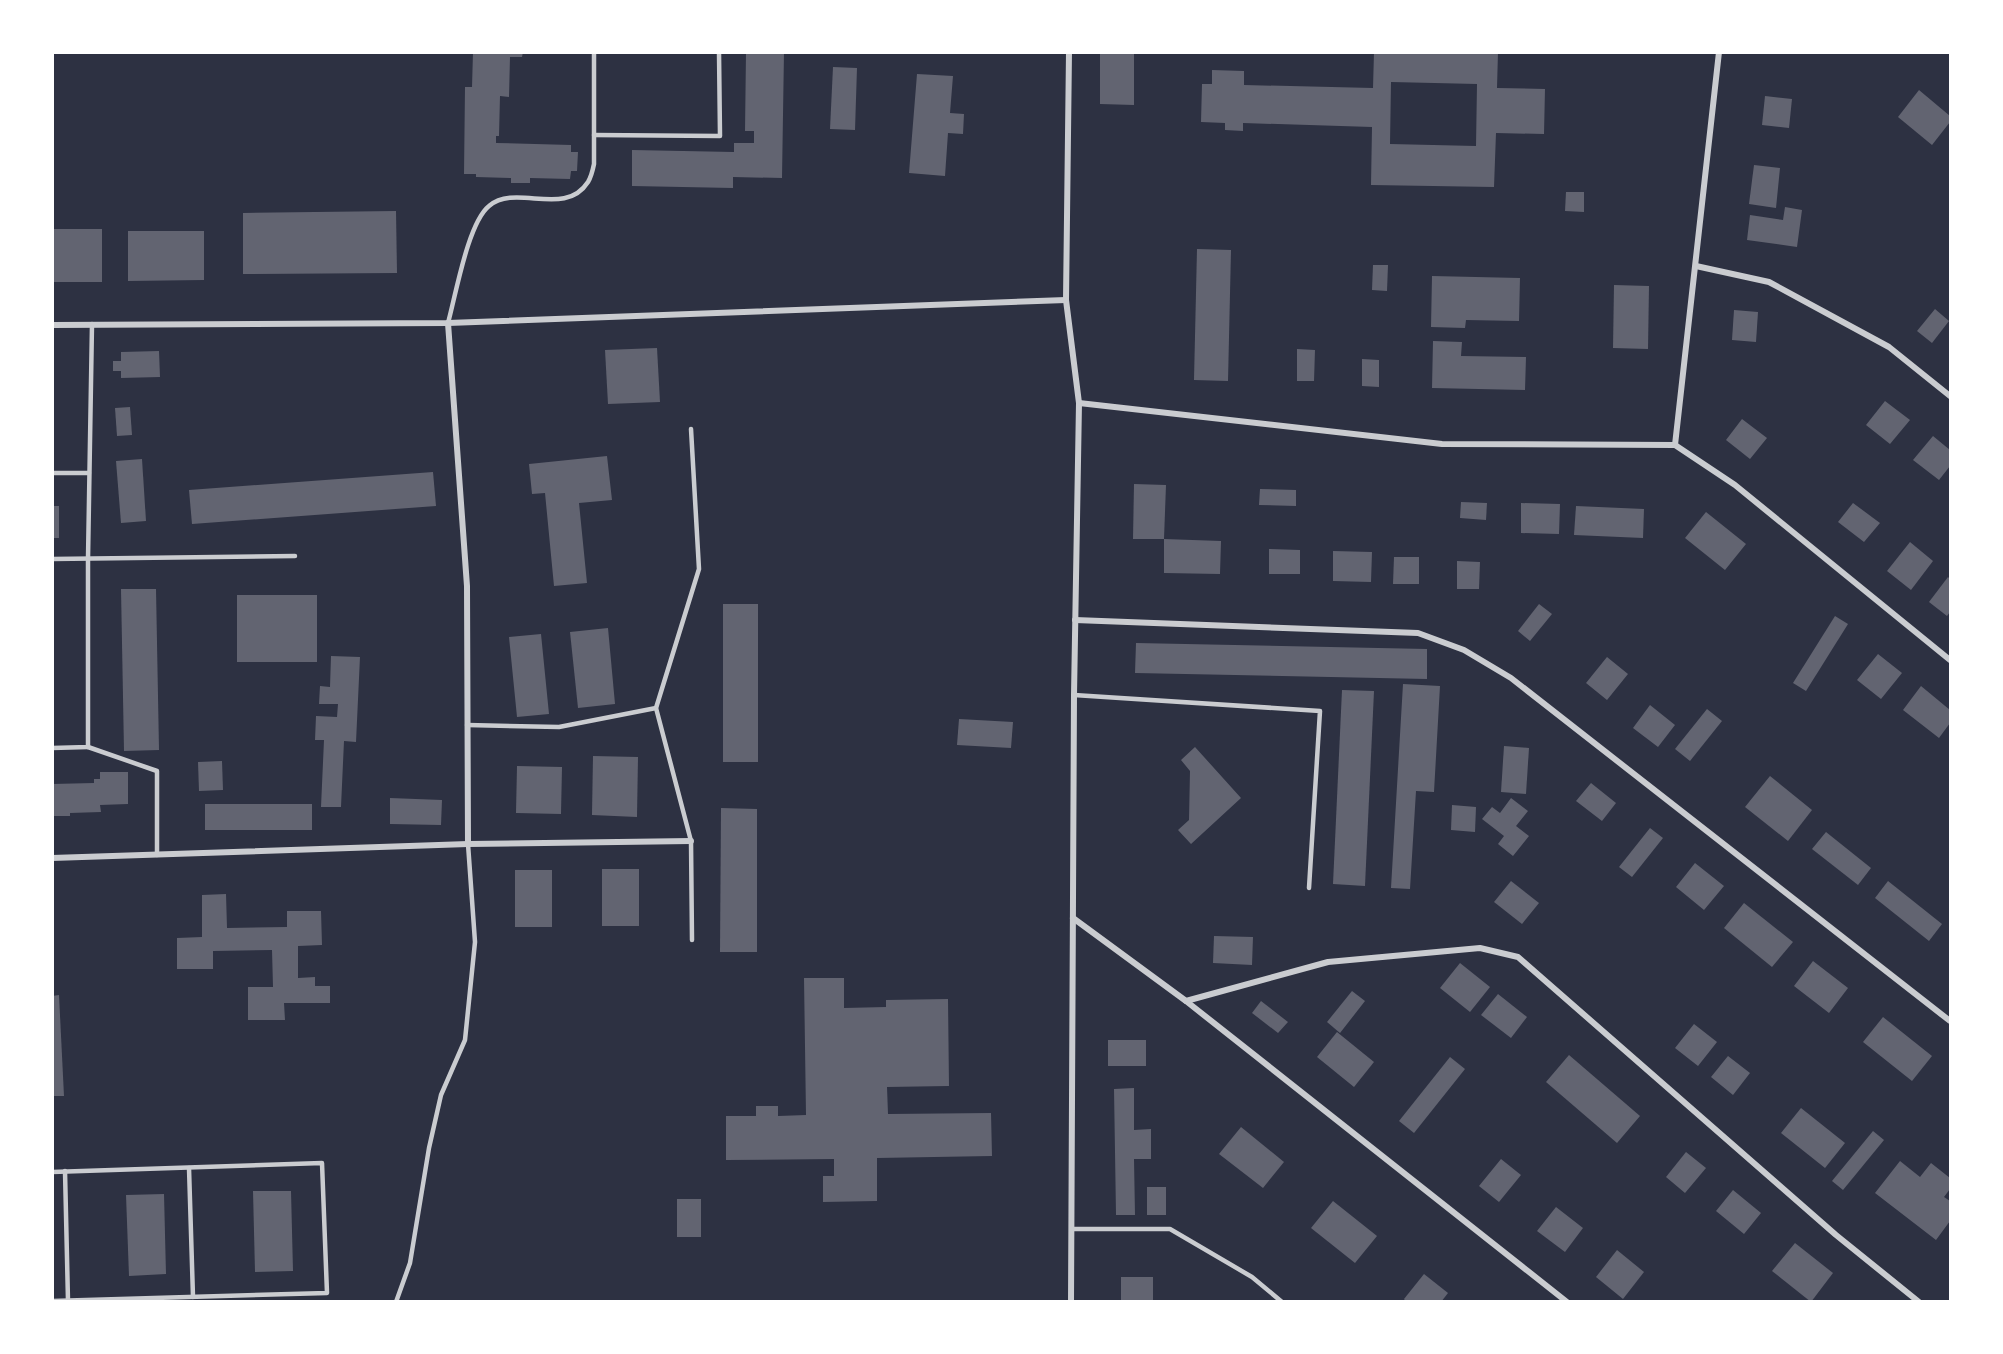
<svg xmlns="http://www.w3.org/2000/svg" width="2003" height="1354" viewBox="0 0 2003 1354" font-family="Rubik,sans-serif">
<rect width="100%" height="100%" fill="#2d3142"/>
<g fill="#626471" fill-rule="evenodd">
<path d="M473,52H523L522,57H510L509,97L500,96L499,136H496V143L571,145V152H578L577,171H571L570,179L530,178V183H511V178L476,177V174H464L465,87H472Z"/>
<path d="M746,52H784L782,178L733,177V188L632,186V150L734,152V143H754V131H745Z"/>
<path d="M1100,52H1134V105L1100,104Z"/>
<path d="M1374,52H1498L1497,88L1545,89L1544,134L1496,133L1494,187L1371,185L1372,127L1243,123V131L1225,130V123L1201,122L1202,84H1212V70L1244,71V85L1373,88ZM1391,82L1477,84L1476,146L1390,144Z"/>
<path d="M833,67L857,68L855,130L830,129Z"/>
<path d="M917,74L953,76L950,113L964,114L963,134L948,133L945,176L909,173Z"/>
<path d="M1919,90L1950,116V122L1932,145L1898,117Z"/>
<path d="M1765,96L1792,99L1789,128L1762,125Z"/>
<path d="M1754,165L1780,168L1776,208L1749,204Z"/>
<path d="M1566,192H1584V212L1565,211Z"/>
<path d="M1785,207L1802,210L1797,247L1747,240L1750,215L1783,220Z"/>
<path d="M396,211L397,273L243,274V213Z"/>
<rect x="52" y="229" width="50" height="53"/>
<path d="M128,231H204V280L128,281Z"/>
<path d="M1197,249L1231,250L1228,381L1194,380Z"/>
<path d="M1373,265H1388L1387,291L1372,290Z"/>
<path d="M1432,276L1520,278L1519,321L1466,320L1465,328L1431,327Z"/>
<path d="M1614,285L1649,286L1648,349L1613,348Z"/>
<path d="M1935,309L1949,321L1932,343L1917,331Z"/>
<path d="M1734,310L1758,312L1756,342L1732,340Z"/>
<path d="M1433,341L1462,342L1461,356L1526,357L1525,390L1432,388Z"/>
<path d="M657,348L660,402L608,404L605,350Z"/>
<path d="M1297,349L1315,350L1314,381H1297Z"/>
<path d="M159,351L160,377L121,378V371H113V361H121V352Z"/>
<path d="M1362,359L1379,360V387L1362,386Z"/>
<path d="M1885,401L1910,420L1890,444L1866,425Z"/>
<path d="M130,407L132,435L117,436L115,408Z"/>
<path d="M1742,419L1767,438L1750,459L1726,440Z"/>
<path d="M1933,436L1950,450V466L1939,480L1913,460Z"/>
<path d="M607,456L612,500L579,503L587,583L554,586L545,493L532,494L529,464Z"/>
<path d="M142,459L146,521L121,523L116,461Z"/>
<path d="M433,472L436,506L192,524L189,490Z"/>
<path d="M1134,484L1166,485L1164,539H1133Z"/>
<path d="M1260,489L1296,490V506L1259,505Z"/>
<path d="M1461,502L1487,503L1486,520L1460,518Z"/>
<path d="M1521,503L1560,504L1559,534L1521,533Z"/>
<path d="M1853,503L1880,523L1864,542L1838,522Z"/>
<rect x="52" y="506" width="7" height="32"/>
<path d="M1576,506L1644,509L1643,538L1574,535Z"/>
<path d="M1706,512L1746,544L1725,570L1685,538Z"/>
<path d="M1164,539L1221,541L1220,574L1164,573Z"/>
<path d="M1910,542L1933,561L1911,590L1887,571Z"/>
<path d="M1269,549L1300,550V574H1269Z"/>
<path d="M1333,551L1372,552L1371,582L1333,581Z"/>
<path d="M1394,557H1419V584H1393Z"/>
<path d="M1457,561L1480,562L1479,589H1457Z"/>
<path d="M1948,577L1950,579V612L1947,616L1929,602Z"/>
<path d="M121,589H156L159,750L124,751Z"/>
<rect x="237" y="595" width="80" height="67"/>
<rect x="723" y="604" width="35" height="158"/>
<path d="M1539,604L1552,614L1530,641L1518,631Z"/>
<path d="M1835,616L1848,624L1806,691L1793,683Z"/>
<path d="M608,628L615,704L578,708L570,632Z"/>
<path d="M541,634L549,714L517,717L509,637Z"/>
<path d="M1136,643L1427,649V679L1135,673Z"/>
<path d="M1878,654L1902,673L1881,699L1857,680Z"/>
<path d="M331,656L360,657L356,742L344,741L341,807H321L324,740H315L316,716L337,717L338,704H319L320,686L330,687Z"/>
<path d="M1607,657L1628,674L1607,700L1586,683Z"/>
<path d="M1403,684L1440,686L1434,792L1416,791L1410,889L1391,888Z"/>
<path d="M1921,686L1950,710V723L1939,738L1903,710Z"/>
<path d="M1342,690L1374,691L1365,886L1333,884Z"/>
<path d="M1650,705L1675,725L1658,747L1633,728Z"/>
<path d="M1707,709L1722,721L1690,761L1675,749Z"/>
<path d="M959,719L1013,722L1011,748L957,745Z"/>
<path d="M1504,746L1529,748L1526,794L1501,792Z"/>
<path d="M1195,747L1241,798L1191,844L1178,830L1189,820L1190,771L1181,760Z"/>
<path d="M593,756L638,757L637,817L592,815Z"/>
<path d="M222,761L223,790L199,791L198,762Z"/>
<path d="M517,766L562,767L561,814L516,813Z"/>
<path d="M100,772H128V804L100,805L101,812L70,813V816H52V784L94,783V779H100Z"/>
<path d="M1770,776L1812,810L1788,841L1745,807Z"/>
<path d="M1591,783L1616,803L1602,821L1576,801Z"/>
<path d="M390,798L442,800L441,825L390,824Z"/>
<path d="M1511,798L1528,811L1516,826L1529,836L1513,856L1498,844L1504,836L1482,819L1492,807L1500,813Z"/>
<rect x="205" y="804" width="107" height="26"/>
<path d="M1452,805L1476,807L1475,832L1451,830Z"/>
<path d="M721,808L757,809V952H720Z"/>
<path d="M1650,828L1663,838L1632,877L1619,867Z"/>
<path d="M1826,832L1871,868L1858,885L1812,849Z"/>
<path d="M1695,863L1724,886L1704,910L1676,887Z"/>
<rect x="602" y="869" width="37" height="57"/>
<rect x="515" y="870" width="37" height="57"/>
<path d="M1511,881L1539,903L1522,924L1494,902Z"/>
<path d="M1888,881L1942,924L1929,941L1875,898Z"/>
<path d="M226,894L227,928L287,927V911H321L322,945L298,946V978L315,977V986H330V1003H284L285,1020H248V987H273L272,950L213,951V969H177V938L202,937V895Z"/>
<path d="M1744,903L1793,942L1772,967L1724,928Z"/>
<path d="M1214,936L1253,937L1252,965L1213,963Z"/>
<path d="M1813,961L1848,988L1829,1013L1794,986Z"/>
<path d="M1460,963L1490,987L1470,1012L1440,988Z"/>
<path d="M804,978H844V1008L886,1007V1000L948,999L949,1086L887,1087L888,1114L991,1113L992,1156L877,1158V1201L823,1202V1176H834V1159L726,1160V1116H756V1106H778V1116L806,1115Z"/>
<path d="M1352,991L1365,1001L1340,1033L1327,1022Z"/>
<path d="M1498,994L1527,1017L1511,1038L1481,1015Z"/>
<path d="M59,995L64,1096H52V996Z"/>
<path d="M1261,1001L1288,1022L1278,1033L1252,1013Z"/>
<path d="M1883,1017L1932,1056L1912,1081L1863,1042Z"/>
<path d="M1694,1024L1717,1042L1698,1066L1675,1048Z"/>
<path d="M1337,1032L1374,1062L1354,1087L1317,1057Z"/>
<rect x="1108" y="1040" width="38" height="26"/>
<path d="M1569,1055L1640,1116L1617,1143L1546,1082Z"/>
<path d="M1728,1056L1750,1073L1733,1095L1711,1077Z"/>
<path d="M1450,1057L1465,1069L1414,1133L1399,1121Z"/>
<path d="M1134,1088V1130L1151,1129V1159H1134L1135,1215H1116L1114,1089Z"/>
<path d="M1801,1108L1845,1143L1825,1168L1781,1133Z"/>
<path d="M1241,1127L1284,1162L1263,1188L1219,1154Z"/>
<path d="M1873,1131L1884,1140L1843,1190L1832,1181Z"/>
<path d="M1686,1152L1706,1168L1685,1193L1666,1177Z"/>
<path d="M1501,1159L1521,1175L1499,1202L1479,1186Z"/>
<path d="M1900,1161L1920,1177L1931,1163L1950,1178V1189L1944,1197L1950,1201V1221L1936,1240L1875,1193Z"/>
<rect x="1147" y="1187" width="19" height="28"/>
<path d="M1733,1190L1761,1213L1744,1234L1716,1211Z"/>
<path d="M253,1191H291L293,1271L255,1272Z"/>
<path d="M164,1194L166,1274L129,1276L126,1195Z"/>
<rect x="677" y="1199" width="24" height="38"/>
<path d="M1333,1201L1377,1236L1355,1263L1311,1228Z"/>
<path d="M1556,1207L1583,1228L1565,1252L1537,1231Z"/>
<path d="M1795,1243L1833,1273L1811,1302L1772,1271Z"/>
<path d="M1617,1250L1644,1272L1623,1299L1596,1277Z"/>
<path d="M1424,1274L1448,1293L1441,1302H1406L1404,1299Z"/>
<rect x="1121" y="1277" width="32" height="25"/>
</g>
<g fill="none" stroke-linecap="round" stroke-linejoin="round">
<g stroke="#caccd0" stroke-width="4.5">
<path d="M594,135L720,136L719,52"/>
<path d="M448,323C456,294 468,223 489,206C516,183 565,218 588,182C591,177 593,169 594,164V52"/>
<path d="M691,429L699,569L656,708L691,841L692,940"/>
<path d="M52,473H89"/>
<path d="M52,559L295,556"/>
<path d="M1074,695L1320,711L1309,888"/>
<path d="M467,725L559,727L656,708"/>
<path d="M88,747L157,771V855"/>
<path d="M52,748L88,747V559L92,324"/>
<path d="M189,1168L193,1297"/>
<path d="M65,1171L68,1301"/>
<path d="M52,1172L322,1163L327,1293L52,1301"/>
<path d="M1072,1229H1170L1252,1277L1282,1302"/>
<path d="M396,1302L410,1263L429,1148L441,1095L465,1040L475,942L468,844"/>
</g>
<g stroke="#caccd0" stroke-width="6">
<path d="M1069,52L1066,300L1079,403L1074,695L1071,1302"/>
<path d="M1696,266L1769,282L1889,347L1950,396"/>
<path d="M448,323L467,586L468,844"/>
<path d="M52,325L448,323L1066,300"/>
<path d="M1079,403L1442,444L1675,445L1735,485L1950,660"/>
<path d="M1675,445L1719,52"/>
<path d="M1075,620L1418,633L1464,650L1511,678L1950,1021"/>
<path d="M52,858L468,844L691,841"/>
<path d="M1073,918L1186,1001L1328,962L1480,948L1518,957L1836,1235L1919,1302"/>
<path d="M1186,1001L1567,1302"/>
</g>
</g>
<rect width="2003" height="1354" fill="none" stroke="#ffffff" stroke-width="108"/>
</svg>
